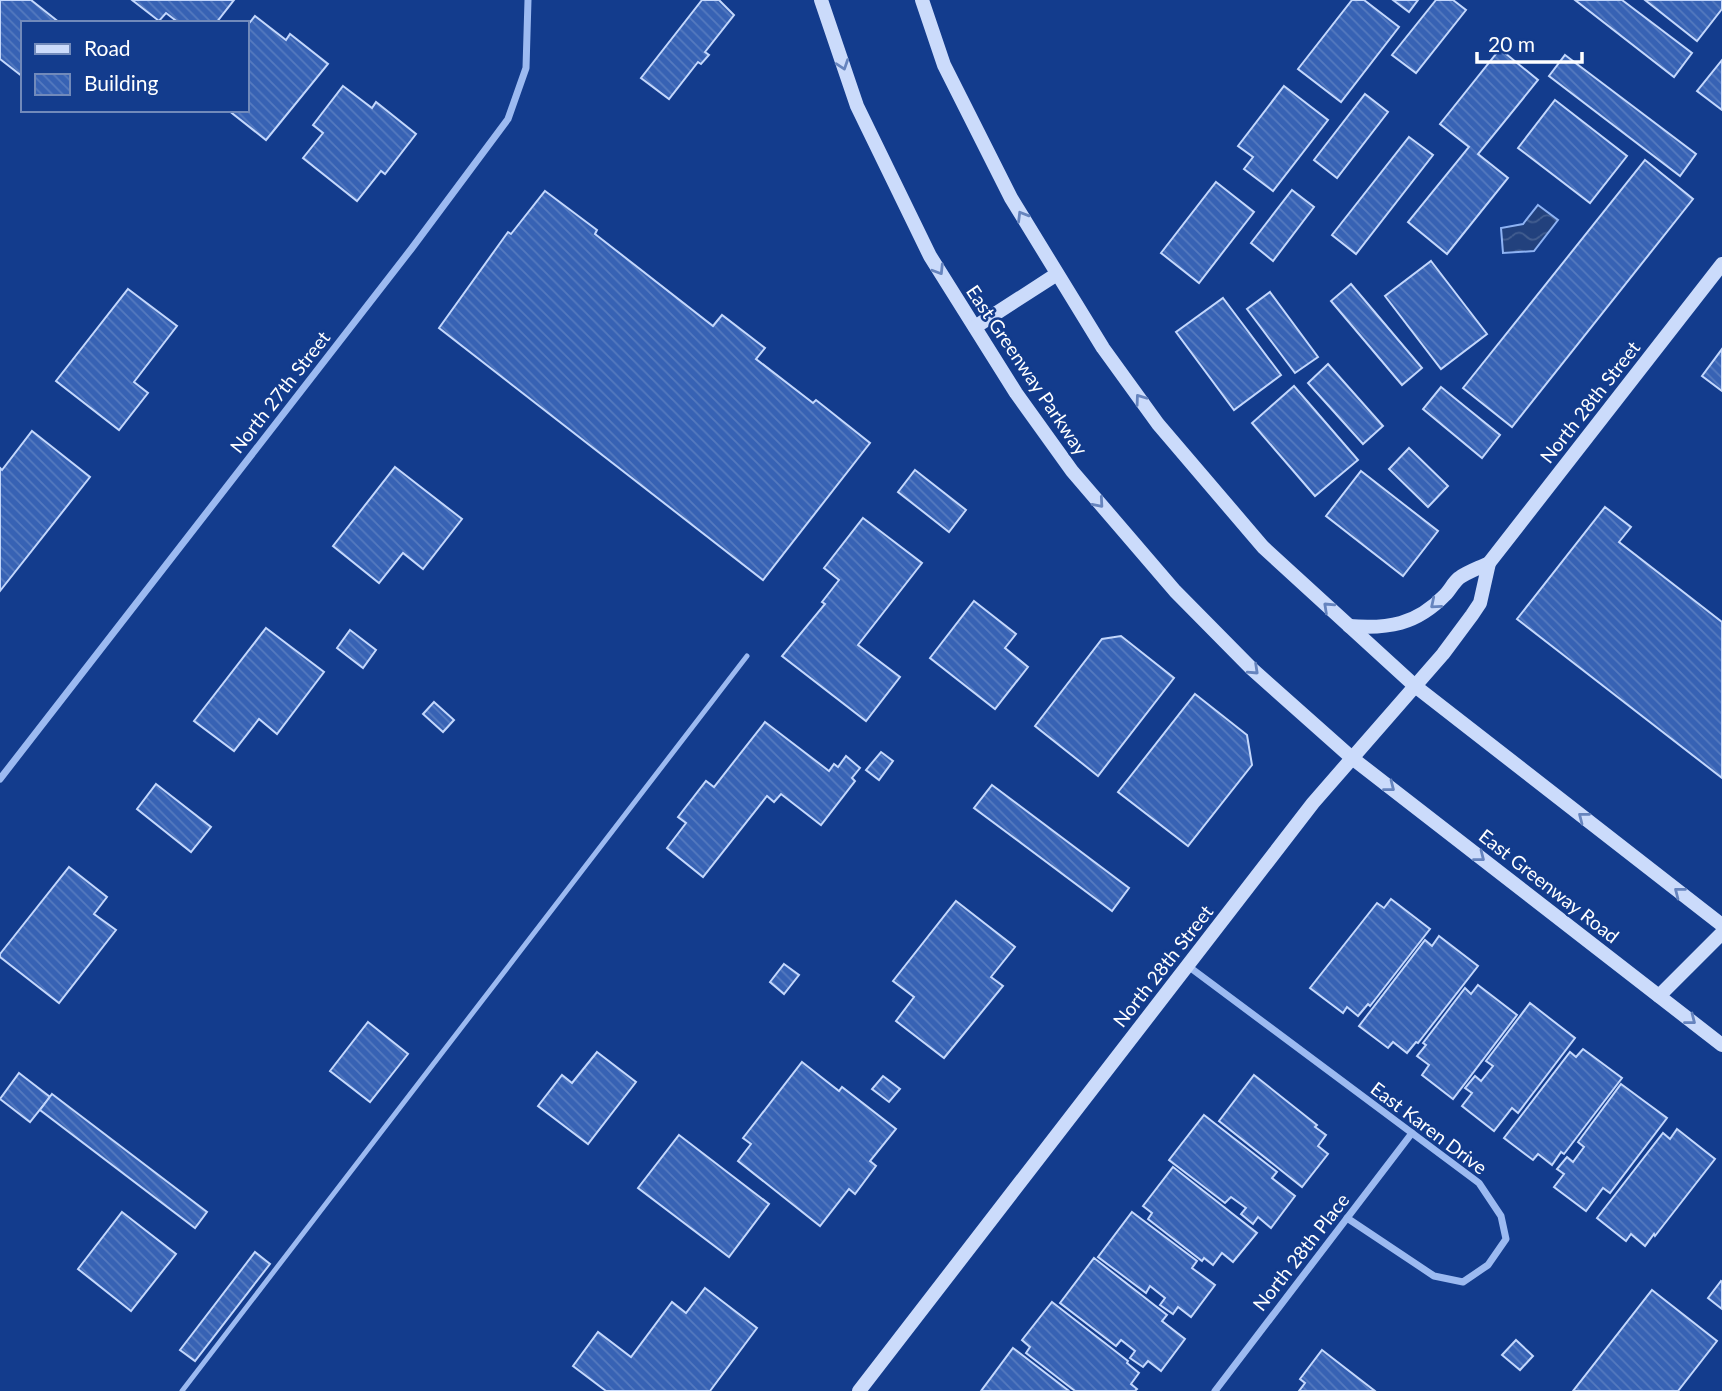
<svg xmlns="http://www.w3.org/2000/svg" width="1722" height="1391" viewBox="0 0 1722 1391" font-family="Lato,sans-serif">
<defs>
<pattern id="water-waves" width="16" height="10" patternUnits="userSpaceOnUse" patternTransform="scale(1.75)"><rect width="16" height="10" fill="#22417d"/><path d="M0 5q4-4 8 0t8 0" fill="none" stroke="#435e90"/></pattern>
<pattern id="building-back-hatch" width="6" height="6" patternUnits="userSpaceOnUse" patternTransform="scale(1.75)"><rect width="6" height="6" fill="#3762b4"/><path d="M-1 5l2 2M0 0l6 6M5-1l2 2" fill="none" stroke="#557abf"/></pattern>
</defs>
<rect width="100%" height="100%" fill="#133c8d"/>
<path fill="url(#water-waves)" stroke="#8eb3f4" stroke-width="2" d="M1538,205L1558,220L1534,251L1503,253L1501,228L1523,224Z"/>
<g fill="url(#building-back-hatch)" stroke="#c3d7fc" stroke-width="2">
<path d="M0,0H31L60,23H23V77L0,59Z"/>
<path d="M132,0H234L216,23H179L166,13L159,21Z"/>
<path d="M702,0H719L734,15L705,52L709,55L701,64L698,62L669,99L641,78Z"/>
<path d="M1352,0H1364L1399,27L1341,102L1298,69Z"/>
<path d="M1393,0H1418L1409,12Z"/>
<path d="M1436,0H1453L1466,10L1416,73L1392,55Z"/>
<path d="M1575,0H1622L1692,53L1674,77Z"/>
<path d="M1645,0H1722V9L1697,41Z"/>
<path d="M255,16L286,40L290,34L328,64L266,140L228,110H247V26Z"/>
<path d="M1500,49L1538,80L1478,154L1508,178L1447,254L1408,222L1469,147L1440,124Z"/>
<path d="M1565,55L1696,154L1680,176L1549,76Z"/>
<path d="M1722,60V110L1697,91Z"/>
<path d="M343,86L372,108L376,102L416,134L385,174L381,171L357,201L303,158L323,133L313,125Z"/>
<path d="M1284,86L1328,120L1273,191L1244,169L1253,157L1238,146Z"/>
<path d="M1365,94L1388,112L1337,178L1314,160Z"/>
<path d="M1555,100L1627,156L1590,203L1518,148Z"/>
<path d="M1409,137L1433,155L1356,254L1332,235Z"/>
<path d="M1645,160L1693,199L1512,427L1463,388Z"/>
<path d="M1216,182L1254,212L1199,283L1161,253Z"/>
<path d="M1292,190L1314,207L1273,261L1251,243Z"/>
<path d="M545,191L597,230L595,234L713,326L722,315L765,348L756,359L813,403L816,400L870,443L763,580L439,328L508,232L511,234Z"/>
<path d="M1431,261L1487,334L1441,369L1385,296Z"/>
<path d="M1351,284L1422,368L1402,385L1331,301Z"/>
<path d="M128,289L177,326L134,382L148,393L119,430L56,381Z"/>
<path d="M1270,292L1318,357L1295,373L1247,309Z"/>
<path d="M1223,298L1281,375L1234,410L1176,332Z"/>
<path d="M1722,349V391L1702,376Z"/>
<path d="M1328,364L1383,426L1363,444L1308,383Z"/>
<path d="M1294,386L1358,460L1315,496L1252,423Z"/>
<path d="M1441,387L1500,435L1482,458L1423,409Z"/>
<path d="M32,431L90,477L0,591V468L2,470Z"/>
<path d="M1409,448L1448,486L1428,507L1389,469Z"/>
<path d="M395,467L462,519L423,569L403,553L379,583L333,546Z"/>
<path d="M915,470L966,510L949,532L898,492Z"/>
<path d="M1361,471L1438,531L1403,576L1326,516Z"/>
<path d="M1605,507L1631,527L1619,542L1722,622V778L1517,619Z"/>
<path d="M863,518L922,563L858,645L900,677L866,721L782,656L825,604L822,602L839,580L824,568Z"/>
<path d="M974,601L1016,634L1005,648L1028,667L995,709L930,658Z"/>
<path d="M266,628L324,672L277,734L259,719L234,751L194,721Z"/>
<path d="M350,630L376,650L363,668L337,648Z"/>
<path d="M1121,636L1174,678L1098,776L1035,726L1102,639Z"/>
<path d="M1195,694L1247,735L1252,765L1188,846L1118,792Z"/>
<path d="M434,702L454,720L443,732L423,714Z"/>
<path d="M765,722L829,771L834,764L838,767L846,756L860,768L852,778L855,781L821,825L781,794L774,802L767,796L703,877L667,848L686,823L678,817L706,781L714,787Z"/>
<path d="M881,752L893,761L879,780L866,770Z"/>
<path d="M156,784L211,827L191,852L137,809Z"/>
<path d="M992,785L1129,888L1112,911L974,808Z"/>
<path d="M69,867L107,897L94,914L116,930L59,1003L0,957V954Z"/>
<path d="M1391,899L1430,929L1370,1006L1368,1004L1358,1016L1347,1007L1343,1013L1310,988L1377,903L1384,908Z"/>
<path d="M956,901L1015,947L991,977L1003,986L944,1058L896,1021L914,997L893,981Z"/>
<path d="M1439,936L1478,966L1418,1043L1416,1042L1407,1053L1393,1042L1388,1048L1359,1026L1425,940L1432,946Z"/>
<path d="M784,964L799,975L784,994L770,982Z"/>
<path d="M1478,985L1517,1015L1453,1099L1422,1075L1429,1065L1417,1056L1426,1045L1423,1043L1465,988L1471,994Z"/>
<path d="M1530,1003L1575,1038L1518,1113L1512,1108L1494,1131L1462,1106L1472,1093L1465,1088L1475,1076L1481,1081L1493,1066L1486,1061Z"/>
<path d="M368,1022L408,1054L370,1102L330,1071Z"/>
<path d="M1583,1049L1622,1078L1564,1154L1561,1152L1552,1165L1538,1154L1533,1160L1504,1138L1570,1052L1576,1057Z"/>
<path d="M597,1052L636,1082L588,1144L538,1106L562,1075L572,1083Z"/>
<path d="M802,1062L839,1091L842,1087L896,1129L870,1161L876,1166L855,1194L849,1189L820,1226L738,1161L751,1144L743,1138Z"/>
<path d="M19,1073L50,1097L30,1122L0,1099Z"/>
<path d="M1254,1075L1317,1125L1315,1127L1326,1135L1318,1146L1328,1154L1302,1187L1219,1121Z"/>
<path d="M883,1076L900,1089L889,1102L872,1089Z"/>
<path d="M1621,1084L1667,1118L1610,1193L1603,1188L1586,1211L1554,1187L1564,1174L1557,1169L1567,1157L1573,1162L1584,1147L1578,1142Z"/>
<path d="M52,1094L207,1212L195,1228L40,1110Z"/>
<path d="M1204,1115L1277,1172L1272,1178L1295,1196L1271,1228L1258,1217L1253,1224L1241,1214L1246,1208L1231,1197L1225,1203L1169,1160Z"/>
<path d="M1677,1129L1715,1159L1655,1236L1654,1234L1645,1246L1631,1234L1626,1241L1597,1218L1663,1133L1670,1139Z"/>
<path d="M679,1135L769,1204L729,1257L638,1188Z"/>
<path d="M1173,1167L1257,1233L1233,1262L1222,1253L1213,1265L1204,1258L1202,1261L1148,1219L1152,1213L1143,1206Z"/>
<path d="M122,1212L176,1254L131,1311L78,1269Z"/>
<path d="M1132,1212L1197,1261L1192,1268L1215,1285L1191,1317L1178,1307L1173,1314L1160,1305L1165,1298L1150,1286L1146,1293L1098,1257Z"/>
<path d="M255,1252L270,1264L195,1361L180,1350Z"/>
<path d="M1094,1258L1167,1315L1162,1321L1185,1339L1161,1371L1148,1361L1143,1367L1130,1358L1135,1351L1121,1340L1116,1346L1060,1303Z"/>
<path d="M1721,1281L1722,1282V1309L1708,1298Z"/>
<path d="M705,1288L757,1328L710,1391H606L573,1366L598,1332L631,1357L672,1302L686,1313Z"/>
<path d="M1652,1290L1717,1341L1678,1391H1573Z"/>
<path d="M1052,1302L1128,1361L1127,1363L1139,1373L1131,1384L1137,1389L1135,1391H1075L1026,1353L1030,1347L1022,1340Z"/>
<path d="M1516,1340L1533,1356L1520,1370L1502,1355Z"/>
<path d="M1013,1348L1069,1391H981Z"/>
<path d="M1322,1350L1375,1391H1299L1305,1383L1300,1379Z"/>
</g>
<g fill="none" stroke-linecap="round" stroke-linejoin="round">
<path stroke="#9cbaf1" stroke-width="5" d="M182,1391L747,656"/>
<g stroke="#9cbaf1" stroke-width="7">
<path d="M0,779L412,248L508,119L526,68L528,0"/>
<path d="M1188,966L1479,1183L1501,1216L1506,1239L1488,1265L1463,1282L1434,1276L1347,1218"/>
<path d="M1215,1391L1412,1133"/>
</g>
<g stroke="#cbdbfb" stroke-width="14">
<path d="M821,0L857,106L930,256L1016,393L1072,471L1175,591L1252,669L1352,758L1722,1045"/>
<path d="M922,0L944,65L1011,198L1103,348L1158,424L1263,547L1415,686L1722,925"/>
<path d="M975,327L1057,274"/>
<path d="M1349,626C1388,629 1416,625 1445,595C1450,590 1453,583 1459,578C1467,572 1479,568 1489,563L1722,264"/>
<path d="M1659,996L1722,933"/>
<path d="M859,1391L1313,803L1443,654L1472,615L1480,603L1489,563"/>
</g>
</g>
<defs><path id="oneway-chevron" d="M-2-3.5L2.5 0L-2 3.5" fill="none" stroke-width="1.6" stroke-linecap="round" stroke-linejoin="round" transform="scale(1.75)"/></defs>
<g stroke="#6684be">
<use href="#oneway-chevron" transform="translate(843 65) rotate(71)"/>
<use href="#oneway-chevron" transform="translate(1022 216) rotate(-121)"/>
<use href="#oneway-chevron" transform="translate(939 270) rotate(58)"/>
<use href="#oneway-chevron" transform="translate(1140 399) rotate(-126)"/>
<use href="#oneway-chevron" transform="translate(1099 503) rotate(49)"/>
<use href="#oneway-chevron" transform="translate(1435 604) rotate(140)"/>
<use href="#oneway-chevron" transform="translate(1328 607) rotate(-137)"/>
<use href="#oneway-chevron" transform="translate(1254 670) rotate(43)"/>
<use href="#oneway-chevron" transform="translate(1390 787) rotate(38)"/>
<use href="#oneway-chevron" transform="translate(1583 817) rotate(-142)"/>
<use href="#oneway-chevron" transform="translate(1480 857) rotate(38)"/>
<use href="#oneway-chevron" transform="translate(1679 892) rotate(-142)"/>
<use href="#oneway-chevron" transform="translate(1691 1020) rotate(38)"/>
</g>
<g text-anchor="middle" stroke-width="5" stroke-linejoin="round" paint-order="stroke">
<g font-size="19" fill="#fff" stroke="#133c8d">
<text transform="translate(1027 370) rotate(56)" y="7">East Greenway Parkway</text>
<text transform="translate(280 392) rotate(-52)" y="7">North 27th Street</text>
<text transform="translate(1590 402) rotate(-52)" y="7">North 28th Street</text>
<text transform="translate(1549 886) rotate(38)" y="7">East Greenway Road</text>
<text transform="translate(1163 966) rotate(-52)" y="7">North 28th Street</text>
<text transform="translate(1429 1128) rotate(37)" y="7">East Karen Drive</text>
<text transform="translate(1301 1252) rotate(-52)" y="7">North 28th Place</text>
</g>
</g>
<rect x="21" y="21" width="228" height="91" fill="#133c8d" stroke="#718abb" stroke-width="2"/>
<rect x="35" y="44" width="35" height="10" fill="#cbdbfb" stroke="#718abb" stroke-width="2"/>
<text x="84" y="56" font-size="21" fill="#ffffff">Road</text>
<rect x="35" y="74" width="35" height="21" fill="url(#building-back-hatch)" stroke="#718abb" stroke-width="2"/>
<text x="84" y="91" font-size="21" fill="#ffffff">Building</text>
<path d="M1477 52v10h105v-10" fill="none" stroke="#ffffff" stroke-width="3.5"/>
<text x="1488" y="52" font-size="21" fill="#ffffff" stroke="#133c8d" stroke-width="5" paint-order="stroke">20 m</text>
</svg>
